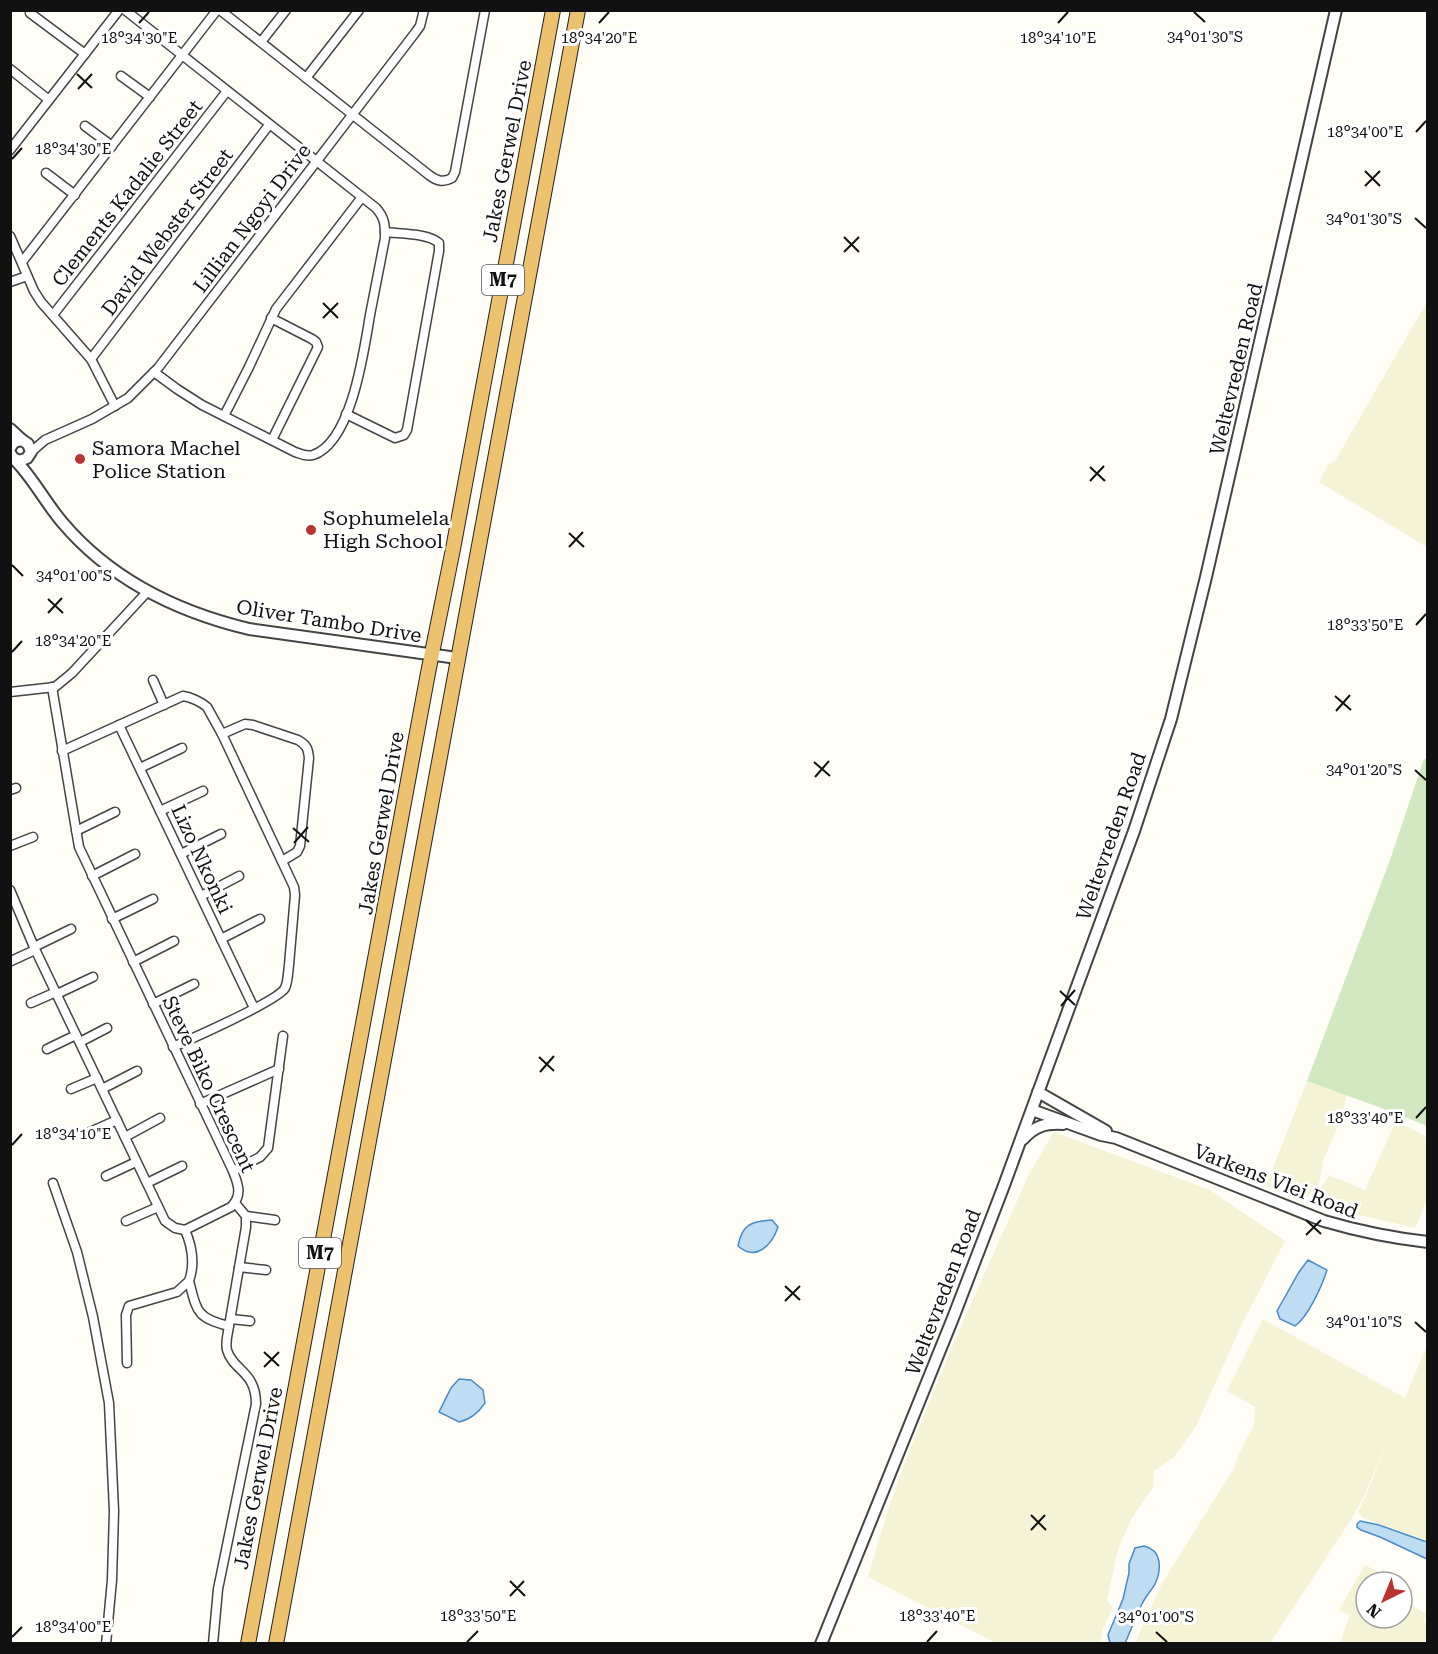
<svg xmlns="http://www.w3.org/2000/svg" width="1438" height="1654" viewBox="0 0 1438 1654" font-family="'Roboto Serif',serif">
<rect width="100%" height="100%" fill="#fefdf6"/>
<g fill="#f4f3d6">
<path d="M1427,302L1428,547H1427L1319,482L1328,465L1335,461Z"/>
<path d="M1307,1081L1347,1095L1340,1121L1323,1161L1319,1183L1302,1203L1266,1186Z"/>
<path d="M1396,1121L1427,1137V1200L1415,1228L1355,1214L1313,1202L1329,1175L1365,1190Z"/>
<path d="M1054,1132L1210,1190L1285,1241L1241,1326L1196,1426L1174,1457L1154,1471L1153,1487L1132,1518L1118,1549L1107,1601L1113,1607L1103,1628L1100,1643H996L868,1577L888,1510L905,1462L955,1340L1029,1174Z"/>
<path d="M1263,1319L1405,1398L1427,1345V1540L1363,1518L1358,1512L1367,1493L1387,1441L1364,1496L1352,1518L1270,1643H1135L1161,1585L1234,1468L1239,1454L1254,1425L1255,1407L1227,1391Z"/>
<path d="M1365,1565L1398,1582H1366V1618H1402V1584L1413,1589L1411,1605L1427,1614L1424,1622L1427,1624V1643H1340L1350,1615L1339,1610Z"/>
</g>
<path fill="#d2e8c0" d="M1424,759L1428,760L1427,1126L1395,1113L1307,1081L1390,860Z"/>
<g fill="#bedcf2" stroke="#498cc5" stroke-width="1.5">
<path d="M772,1220L778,1227C772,1245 756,1262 738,1246C742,1224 752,1221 772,1220Z"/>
<path d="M1308,1260L1327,1270C1322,1286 1308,1317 1295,1326L1280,1319L1277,1311L1299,1272Z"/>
<path d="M459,1379L471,1380L483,1390L485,1403C478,1413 471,1419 459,1422L439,1412L451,1388Z"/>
<path d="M1360,1521L1379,1525L1427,1542V1559L1380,1537L1361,1530L1357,1527V1524Z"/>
<path d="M1144,1546C1162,1550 1162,1569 1155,1584C1151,1591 1145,1597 1142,1604C1135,1617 1131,1631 1125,1643H1110L1108,1635L1123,1599L1129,1573V1564L1135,1548Z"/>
</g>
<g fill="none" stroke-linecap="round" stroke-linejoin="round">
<defs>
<g id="minor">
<path d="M125,10L376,208C385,218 385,225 385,238C380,263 375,289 370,315C364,350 352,442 313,455C306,457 301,454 295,452L202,405L177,389L154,372"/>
<path d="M220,10L429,175C437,181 443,183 452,178L455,172L485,10"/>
<path d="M30,13L85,54"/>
<path d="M261,42L286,10"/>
<path d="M10,69L49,100"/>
<path d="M121,76L150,97"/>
<path d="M306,78L359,10"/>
<path d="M85,126L112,146"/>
<path d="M10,150L119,10"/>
<path d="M46,173L75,195"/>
<path d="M10,236L34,291L41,302L91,359L115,406"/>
<path d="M22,262L217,10"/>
<path d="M10,282L27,276"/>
<path d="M53,315L227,91"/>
<path d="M271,318L312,339L316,342L318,347L272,440"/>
<path d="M91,359L269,125"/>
<path d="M346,414L395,438L404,435L407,430L439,251V243C428,233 400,234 385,232"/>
<path d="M224,416L249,367L276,309L362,197"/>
<path d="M31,452L45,440L92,419L128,398L158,368L415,33L420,26L424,10"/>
<path d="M153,680L164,705"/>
<path d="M10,692L55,687L72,673L148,591"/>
<path d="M119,725L254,1008"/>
<path d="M222,734L245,724L253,725L298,740C307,745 308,749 309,758L300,846L297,852L282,861"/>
<path d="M62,751L183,696C191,697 201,702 207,707L222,734L294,887L295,895C293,918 291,942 289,965C288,972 288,982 285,988C279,1000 191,1039 173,1047"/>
<path d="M140,768L182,748"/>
<path d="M10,790L16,788"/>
<path d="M160,811L203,791"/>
<path d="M76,831L115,812"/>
<path d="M10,846L33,837"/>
<path d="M181,854L221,834"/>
<path d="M92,876L135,854"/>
<path d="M10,890L34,947L165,1221L175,1228L185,1230L231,1207C243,1195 238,1184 233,1171L79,847L52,687"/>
<path d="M201,896L239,876"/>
<path d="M112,919L153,899"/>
<path d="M221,939L260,919"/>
<path d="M34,947L71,929"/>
<path d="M11,961L35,950"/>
<path d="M133,962L174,941"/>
<path d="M57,994L93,977"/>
<path d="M31,1003L56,992"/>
<path d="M153,1004L194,984"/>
<path d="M80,1042L107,1028"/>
<path d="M47,1049L76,1035"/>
<path d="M71,1089L97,1078"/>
<path d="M102,1089L137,1071"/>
<path d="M200,1104L279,1069"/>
<path d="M90,1132L117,1120"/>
<path d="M125,1137L160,1118"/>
<path d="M233,1171L260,1157L268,1148L283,1036"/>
<path d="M106,1176L136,1162"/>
<path d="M53,1183L77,1252L93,1317L109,1403L114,1511L112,1580L106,1644"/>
<path d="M147,1183L182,1166"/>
<path d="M246,1216L275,1220"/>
<path d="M126,1221L158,1207"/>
<path d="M239,1267L266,1270"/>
<path d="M189,1281C197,1311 196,1318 229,1326L246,1227V1216L235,1203"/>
<path d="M231,1319L250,1321"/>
<path d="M127,1363L126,1315L129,1306L177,1292L189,1281C195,1264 192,1246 185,1230"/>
<path d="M213,1644L218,1589L256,1404C256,1371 233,1371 227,1350C225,1342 228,1333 229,1326"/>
</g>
<g id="tertiary">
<path d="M10,429L22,440"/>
<path d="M10,448L14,442L22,440L28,444L31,452L27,458C20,462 14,461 10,453"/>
<path d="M15,460C33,478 45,502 62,522C110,579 178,612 249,629L457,658"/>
<path d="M1038,1092L1106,1131"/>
<path d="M1032,1110L1101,1135L1116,1138L1324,1221C1358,1231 1392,1238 1428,1242"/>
<path d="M1023,1139C1035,1126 1045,1123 1063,1124"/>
<path d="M821,1644L953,1318L1003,1188L1134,831L1171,719L1206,577L1336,10"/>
</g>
<g id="trunk">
<path d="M248,1644L428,673L453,549L553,10"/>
<path d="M276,1644L578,10"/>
</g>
</defs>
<use href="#minor" stroke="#444" stroke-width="11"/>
<use href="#tertiary" stroke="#444" stroke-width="14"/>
<use href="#trunk" stroke="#222" stroke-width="16"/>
<use href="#minor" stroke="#fff" stroke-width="8"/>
<use href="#tertiary" stroke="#fff" stroke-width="10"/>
<use href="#trunk" stroke="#ecc26e" stroke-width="14"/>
</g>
<path fill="none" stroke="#111" stroke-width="2" d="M1194,12L1205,22M139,23L149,12M599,23L609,12M1058,23L1068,12M77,74L92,88M78,89L92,74M1416,132L1426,121M12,159L22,148M1365,171L1380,186M1365,186L1380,171M1415,218L1426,228M844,237L859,252M844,252L859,237M323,303L338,318M323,318L338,303M1090,467L1105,481M1090,481L1104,466M569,533L584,547M569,547L583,532M12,565L23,576M48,599L63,613M48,613L62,598M1416,625L1426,614M12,652L22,641M1335,696L1351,710M1336,711L1350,695M814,762L830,776M1415,770L1426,780M815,777L829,761M293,828L309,842M294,843L308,827M1060,991L1075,1005M1061,1006L1075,990M539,1057L554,1071M540,1072L554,1056M1416,1118L1426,1107M12,1145L22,1134M1306,1220L1321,1234M1306,1235L1321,1220M785,1286L800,1300M785,1301L800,1286M1415,1322L1426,1332M264,1352L279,1366M264,1367L279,1352M1031,1515L1046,1530M1031,1530L1045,1515M510,1581L525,1596M510,1596L524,1581M1156,1632L1167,1642M12,1637L22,1627M467,1642L478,1631M927,1642L937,1631"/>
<g fill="#b93331" stroke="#fff" stroke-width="2">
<circle cx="80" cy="459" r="6"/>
<circle cx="311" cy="530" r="6"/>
</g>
<g text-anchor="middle" stroke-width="6" stroke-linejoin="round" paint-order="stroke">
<g fill="#fff" stroke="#585858" stroke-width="1.5">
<rect x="482" y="265" width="42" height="30" rx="4.5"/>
<rect x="299" y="1238" width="42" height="30" rx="4.5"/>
</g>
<g font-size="18" font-weight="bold" fill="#111">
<text x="503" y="286">M7</text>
<text x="320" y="1259">M7</text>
</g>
<g font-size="20" fill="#111" stroke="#fff">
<text transform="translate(507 151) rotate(-79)" y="7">Jakes Gerwel Drive</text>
<text transform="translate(127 193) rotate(-52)" y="7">Clements Kadalie Street</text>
<text transform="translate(252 218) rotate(-53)" y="7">Lillian Ngoyi Drive</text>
<text transform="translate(167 232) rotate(-53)" y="7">David Webster Street</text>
<text transform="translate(1236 369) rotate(-77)" y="7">Weltevreden Road</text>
<text transform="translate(329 621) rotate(9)" y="7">Oliver Tambo Drive</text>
<text transform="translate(381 823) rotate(-80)" y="7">Jakes Gerwel Drive</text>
<text transform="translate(1111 836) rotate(-71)" y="7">Weltevreden Road</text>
<text transform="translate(202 859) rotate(65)" y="7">Lizo Nkonki</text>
<text transform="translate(209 1084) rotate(65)" y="7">Steve Biko Crescent</text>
<text transform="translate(1276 1181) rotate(21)" y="7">Varkens Vlei Road</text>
<text transform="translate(943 1292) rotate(-69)" y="7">Weltevreden Road</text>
<text transform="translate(258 1478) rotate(-79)" y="7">Jakes Gerwel Drive</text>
</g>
<g font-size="20" fill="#111" stroke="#fff" text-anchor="start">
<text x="92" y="455">Samora Machel<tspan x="92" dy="23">Police Station</tspan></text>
<text x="323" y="525">Sophumelela<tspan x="323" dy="23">High School</tspan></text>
</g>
</g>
<g font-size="15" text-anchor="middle" fill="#111" stroke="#fff" stroke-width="6" stroke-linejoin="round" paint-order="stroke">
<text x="1205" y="42">34°01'30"S</text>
<text x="139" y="43">18°34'30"E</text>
<text x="599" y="43">18°34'20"E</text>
<text x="1058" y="43">18°34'10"E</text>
<text x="1365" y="137">18°34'00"E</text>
<text x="73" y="154">18°34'30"E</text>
<text x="1364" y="224">34°01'30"S</text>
<text x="74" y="581">34°01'00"S</text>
<text x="1365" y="630">18°33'50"E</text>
<text x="73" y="646">18°34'20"E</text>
<text x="1364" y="775">34°01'20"S</text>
<text x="1365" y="1123">18°33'40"E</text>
<text x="73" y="1139">18°34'10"E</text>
<text x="1364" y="1327">34°01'10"S</text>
<text x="478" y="1621">18°33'50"E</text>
<text x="937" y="1621">18°33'40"E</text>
<text x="1156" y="1622">34°01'00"S</text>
<text x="73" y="1632">18°34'00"E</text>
</g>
<rect width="1438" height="1654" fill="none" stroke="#111111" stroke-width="24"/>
<g transform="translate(1384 1600) rotate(223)"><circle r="28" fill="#ffffff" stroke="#a0a0a0" stroke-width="1.5"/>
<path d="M0-4.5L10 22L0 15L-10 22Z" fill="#b93331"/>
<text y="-9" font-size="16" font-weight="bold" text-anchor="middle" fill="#111111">N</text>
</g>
</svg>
